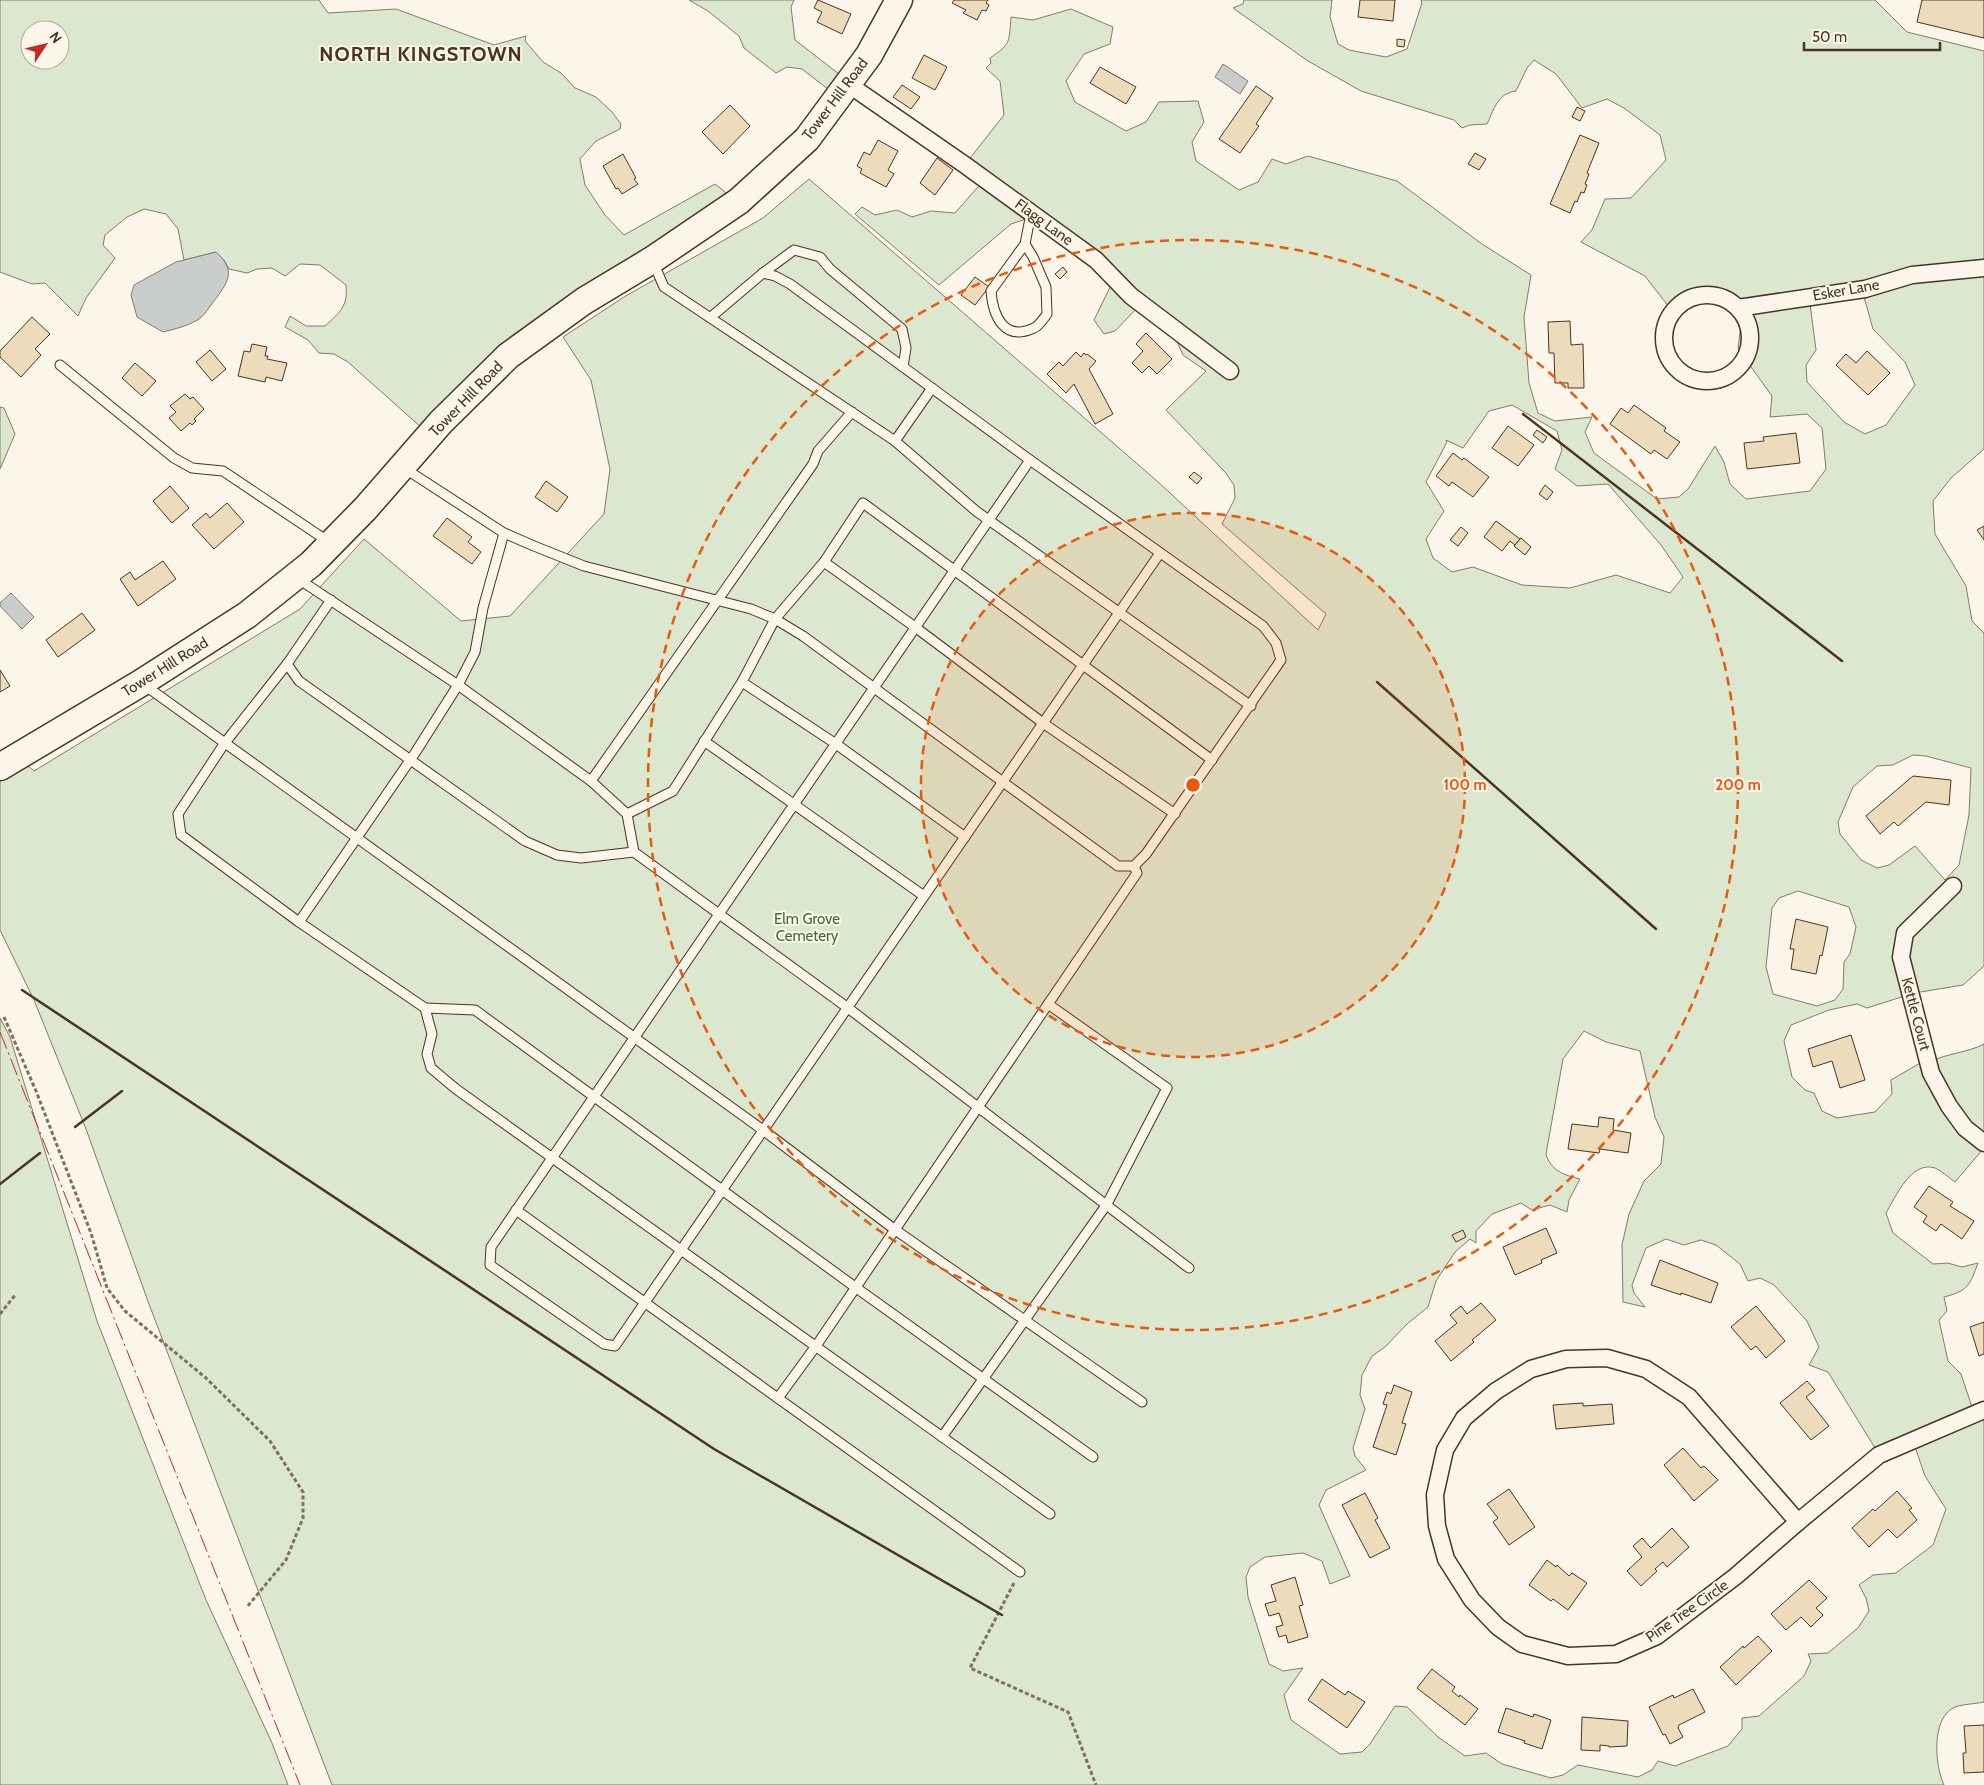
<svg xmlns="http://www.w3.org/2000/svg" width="1984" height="1785" viewBox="0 0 1984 1785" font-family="Cabin,sans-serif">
<rect width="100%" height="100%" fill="#fbf6e9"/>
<g fill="#dce7d0" stroke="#887966" fill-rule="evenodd">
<path d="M0,0H319L328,13L396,9L494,45L526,36L525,41L543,62L561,73L575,88L596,97L612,112L621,124L620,129L596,141L580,159L585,185L605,215L624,235L715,184L736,201L423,429L348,362L334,354L319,353L308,340L285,327L290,316L306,326H325C340,312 348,307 346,285L320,265L300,264L285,276L272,268L257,269L247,273L229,269L224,260L216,252L184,260L178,229L166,214L144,209L127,217L105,235L103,245L115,258L86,298L78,316L45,283L32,284L0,272ZM30,30H60V60H30Z"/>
<path d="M689,0H794L791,7L795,40L848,81L837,96L802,69L787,67L776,73L744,48L739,36L708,11Z"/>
<path d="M1244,0H1332L1330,17L1338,44L1349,50L1386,57L1407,49L1422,3L1421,0H1875L1907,32L1984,51V449L1951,478L1933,501L1935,534L1966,586L1972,621L1984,633V966L1963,985L1914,993L1867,1008L1857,1004L1829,1010L1791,1025L1784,1041L1792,1077L1805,1090L1814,1093L1822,1111L1837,1118L1875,1112L1892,1094L1891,1080L1927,1059L1930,1062C1947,1053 1967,1053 1984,1044V1148L1955,1182C1949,1178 1942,1171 1935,1168C1911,1160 1895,1198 1886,1213L1893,1233L1933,1264L1948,1263L1962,1267L1978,1263C1970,1285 1968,1291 1944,1297L1947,1311L1939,1320L1948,1361L1961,1374L1973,1410L1984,1409V1702C1975,1704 1961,1704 1953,1708C1931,1720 1935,1766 1944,1785H332L149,1304L86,1129L34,1000L0,930V766L17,756L34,771L300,609L364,539L461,621L510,616L604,514L610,469L591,380L563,337L624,297L763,218L809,179L1157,481L1318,630L1326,614L1222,524L1235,498L1234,485L1225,472L1166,410L1206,371L1183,355L1170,326L1139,306L1115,331L1104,334L1094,320L1115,277L1038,215L1011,224L939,285L855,214L862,207L875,215L897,210L912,217L931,211L955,213L984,180L967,162L1004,115L1000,81L986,68L991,63L990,58C1011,44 1009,42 1011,17L1033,20L1071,9L1113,27L1110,44L1084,54L1066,81L1075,102L1126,131L1146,122L1159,102L1198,101L1204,122L1192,142L1196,161L1239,190L1258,182L1272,159L1286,164L1308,156L1397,181L1482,244L1531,275L1524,317L1529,383L1538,413L1555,421L1592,417L1585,432L1594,453L1657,499L1679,497L1688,489L1715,446L1724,462L1730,484L1746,499L1810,491L1826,469L1822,428L1807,414L1770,417L1772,396L1738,349L1743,307L1742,299L1687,298L1669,307L1645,276L1581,242L1592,230L1605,199L1631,198L1666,160L1660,135L1624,108L1607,99L1582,108L1556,74L1534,60L1527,68L1516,91C1498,93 1494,109 1487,124L1470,125L1462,128L1454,120L1361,91L1308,61L1233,8L1243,4ZM1864,297L1873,329L1905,362L1915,385L1886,425L1865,434L1844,422L1807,382L1806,365L1816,350L1810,304ZM1512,405L1557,431L1562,450L1555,469L1577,486L1608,484L1661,545L1683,577L1670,593L1616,575L1570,588L1522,585L1473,567L1452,572L1433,558L1426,539L1444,511L1426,482L1447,442L1446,440L1463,448L1489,411ZM1913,755L1926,756L1971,768L1969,815L1959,865L1945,880L1915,846L1889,865L1877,868L1861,860L1840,834L1838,822L1853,787L1877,766L1893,765ZM1798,891L1849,907L1856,927L1850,954L1844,962L1843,989L1835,1000L1817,1006L1773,994L1766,967L1772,908L1779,898ZM1584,1031L1606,1042L1640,1051L1655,1117L1664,1137L1661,1164L1644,1181L1629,1214L1622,1245L1623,1302L1645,1307L1634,1293L1632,1285L1646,1248L1666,1239L1684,1245L1701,1240L1716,1245L1740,1264L1748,1281L1760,1278L1774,1285L1807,1321L1819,1347L1809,1365L1828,1372L1877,1451L1913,1441L1925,1476L1946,1509L1933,1545L1896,1573L1873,1575L1859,1585L1866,1598L1869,1611L1858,1628L1828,1653L1808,1654L1811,1661L1804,1676L1759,1716L1742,1718V1729L1728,1746L1675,1766L1658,1761L1652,1770L1638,1777L1578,1765L1563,1775L1551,1778L1502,1764L1486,1753L1465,1756L1438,1737L1407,1707L1395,1706L1370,1744L1362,1752L1340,1754L1291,1720L1284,1695L1303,1668L1283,1671L1269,1664L1248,1597L1246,1577L1250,1567L1265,1557L1303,1553L1322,1561L1330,1584L1350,1576L1319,1505L1326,1490L1366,1470L1355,1456L1353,1448L1365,1409L1360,1395L1362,1375L1372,1356L1385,1347L1407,1324L1428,1307L1436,1281L1455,1252L1470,1239L1476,1243V1231L1492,1214L1521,1203L1532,1210L1550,1205L1567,1212L1569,1200L1580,1179C1564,1175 1551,1171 1546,1154L1563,1059Z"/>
<path d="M0,407L4,408L15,434L0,469Z"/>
<path d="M0,1018L10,1037L97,1321L206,1600L272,1743L288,1785H0Z"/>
</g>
<g fill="#c9cecd" stroke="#887966">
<path d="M1223,64L1248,81L1240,94L1215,77Z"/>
<path d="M216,252C237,271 228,282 214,301C209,307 205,315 199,319C188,326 175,329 163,332L137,317L131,295L134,285L176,262Z"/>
<path d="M11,593L34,617L22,629L0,606V603Z"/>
</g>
<g fill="#ecdcbc" stroke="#4a3520">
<path d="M818,0L851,14L842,34L817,22L822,12L814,8Z"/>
<path d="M954,0H988L986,3L989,5L986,11L982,10L977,20L963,13L966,10L952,3Z"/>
<path d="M1360,0H1395L1393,21L1358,17Z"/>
<path d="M1922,0H1984V38L1917,22Z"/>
<path d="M1397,39L1405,40L1404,47L1397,46Z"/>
<path d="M924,55L947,67L935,90L912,78Z"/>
<path d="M1100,67L1136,87L1126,104L1090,83Z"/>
<path d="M902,85L920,97L911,109L893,97Z"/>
<path d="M1256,86L1273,98L1256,124L1259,126L1240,153L1219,139Z"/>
<path d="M730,105L750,126L723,154L702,132Z"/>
<path d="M1577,107L1585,111L1580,121L1572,117Z"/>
<path d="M1580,135L1599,143L1587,173L1589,174L1585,184L1587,185L1584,193L1581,192L1577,202L1575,201L1570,213L1550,204Z"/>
<path d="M878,140L898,151L888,170L894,174L886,187L860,173L862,169L857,166L864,152L870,155Z"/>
<path d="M1475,153L1486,159L1479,170L1468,164Z"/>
<path d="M623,154L636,178L634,179L638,184L622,194L618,188L616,189L603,166Z"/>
<path d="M937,158L953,170L935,195L920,183Z"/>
<path d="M1063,267L1067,272L1060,279L1055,274Z"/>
<path d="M975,277L989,287L975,305L961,295Z"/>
<path d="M32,317L50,334L35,349L41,355L21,377L0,357V351Z"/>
<path d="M1570,321L1571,345L1583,344L1584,388H1568V383H1555L1554,353H1549L1548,322Z"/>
<path d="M1146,333L1172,359L1157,374L1149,366L1142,373L1132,363L1143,351L1136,344Z"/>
<path d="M252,344L267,347L265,356H268L267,359L287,363L282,381L266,377L265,382L238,376L244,351L250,352Z"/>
<path d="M210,350L226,369L212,381L196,362Z"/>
<path d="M1867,351L1890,373L1868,395L1836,365L1846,354L1856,363Z"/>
<path d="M1076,352L1081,357L1084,353L1086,355L1087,354L1096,361L1089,369L1113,414L1095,424L1074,384L1066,393L1047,374L1059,362L1063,366Z"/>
<path d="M135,363L156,381L142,396L122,378Z"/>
<path d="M185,394L190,399L193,397L204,409L194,419L196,421L192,425L190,423L181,431L169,418L176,412L170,406Z"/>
<path d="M1634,405L1666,428L1664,431L1680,442L1667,459L1654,450L1651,454L1610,424L1621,408L1628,413Z"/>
<path d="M1508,426L1534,445L1518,466L1492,448Z"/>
<path d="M1537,430L1547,437L1543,443L1533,435Z"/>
<path d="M1796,433L1800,463L1747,469L1744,443L1764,441L1763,437Z"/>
<path d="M1453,453L1462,460L1464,458L1489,477L1473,497L1452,482L1449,486L1436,476Z"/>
<path d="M1194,472L1202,478L1197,484L1189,477Z"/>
<path d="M546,481L568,497L557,512L535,497Z"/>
<path d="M1545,485L1553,492L1547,500L1539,494Z"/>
<path d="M170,486L189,508L172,523L153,501Z"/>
<path d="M227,503L244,522L214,549L192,525L206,513L210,518Z"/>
<path d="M447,518L472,537L468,542L481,552L472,564L433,536Z"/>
<path d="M1496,521L1520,539L1515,545L1510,541L1502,551L1484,537Z"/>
<path d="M1984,526V540L1977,530Z"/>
<path d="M1461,527L1468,533L1458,546L1450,540Z"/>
<path d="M1521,538L1531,547L1525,555L1514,546Z"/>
<path d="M163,561L176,579L138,606L120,579L130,572L135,580Z"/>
<path d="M82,613L95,630L58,657L46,640Z"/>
<path d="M0,670L10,686L0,692Z"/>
<path d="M1913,776L1951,780L1949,805L1926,802L1898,826L1894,822L1880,834L1866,816Z"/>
<path d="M1796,919L1828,927L1822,956L1820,955L1816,974L1791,969L1794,949H1790Z"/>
<path d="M1851,1035L1865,1080L1840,1088L1832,1061L1813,1067L1808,1049Z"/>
<path d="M1599,1117L1614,1119L1613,1130L1631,1133L1628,1153L1600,1149L1599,1153L1568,1149L1572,1124L1598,1127Z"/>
<path d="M1929,1186L1953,1202L1950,1206L1974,1221L1962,1239L1941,1224L1936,1231L1923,1222L1927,1216L1914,1207Z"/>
<path d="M1546,1228L1557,1253L1541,1260L1542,1263L1515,1275L1503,1247Z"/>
<path d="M1463,1230L1466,1237L1456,1242L1452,1235Z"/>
<path d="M1660,1260L1718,1283L1711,1303L1681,1293V1295L1651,1285Z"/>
<path d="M1481,1303L1496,1320L1472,1340L1474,1342L1451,1361L1435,1341L1457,1323L1450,1315L1461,1306L1467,1314Z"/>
<path d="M1756,1306L1785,1341L1766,1358L1756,1346L1751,1350L1731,1327Z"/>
<path d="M1984,1322V1354L1979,1356L1970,1327Z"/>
<path d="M1807,1381L1815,1390L1806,1397L1829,1426L1811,1440L1780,1403Z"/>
<path d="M1394,1385L1412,1392L1402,1423L1406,1424L1396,1455L1373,1447L1387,1405L1383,1404L1387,1392L1391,1394Z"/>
<path d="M1583,1403V1406L1612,1404L1614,1424L1556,1429L1553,1405Z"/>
<path d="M1683,1448L1701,1468L1704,1466L1718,1480L1694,1501L1664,1465Z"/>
<path d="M1509,1489L1535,1527L1509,1545L1493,1522L1498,1518L1487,1504Z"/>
<path d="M1897,1491L1912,1508L1909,1510L1917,1520L1897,1538L1888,1529L1869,1547L1852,1528L1873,1509L1875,1511Z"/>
<path d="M1365,1493L1378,1518L1375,1520L1390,1548L1370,1558L1342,1505Z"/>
<path d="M1672,1528L1689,1547L1667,1567L1663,1562L1655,1569L1657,1571L1641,1586L1627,1571L1642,1557L1633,1546L1642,1538L1651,1548Z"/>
<path d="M1547,1560L1556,1567L1557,1565L1569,1576L1572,1573L1587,1583L1568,1610L1553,1599L1551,1601L1529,1585Z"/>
<path d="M1295,1577L1303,1605L1299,1606L1308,1637L1288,1643L1286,1635L1279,1637L1276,1627L1283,1625L1279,1613L1269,1616L1265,1604L1276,1601L1271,1585Z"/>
<path d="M1809,1580L1827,1598L1816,1608L1823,1615L1811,1627L1801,1617L1786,1630L1771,1614Z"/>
<path d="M1758,1636L1772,1651L1736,1685L1720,1667L1743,1646L1744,1648Z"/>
<path d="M1432,1669L1455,1687L1452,1691L1459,1697L1460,1695L1478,1709L1465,1725L1417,1688Z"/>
<path d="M1322,1679L1345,1695L1348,1691L1365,1702L1347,1728L1308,1700Z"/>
<path d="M1693,1689L1705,1712L1679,1725L1678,1728L1683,1737L1670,1744L1665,1734L1663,1735L1649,1707L1673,1695L1674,1698Z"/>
<path d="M1506,1708L1533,1717L1534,1714L1551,1720L1542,1749L1524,1743L1525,1741L1498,1732Z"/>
<path d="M1582,1717L1628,1721L1627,1746L1609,1747V1746L1600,1745V1751L1581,1750Z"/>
<path d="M1984,1725V1772L1964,1773L1963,1753H1966L1964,1726Z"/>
</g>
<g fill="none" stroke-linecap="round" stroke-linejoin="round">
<defs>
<g id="lane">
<path d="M1025,244L1033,257L1046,287L1047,314C1044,318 1039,326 1034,328C1004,342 993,316 991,291L1025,244L1031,213"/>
<path d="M653,262L664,287L895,441L976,511L1251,706"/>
<path d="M763,273L794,250L820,257L830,269L902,329L906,348L903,367"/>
<path d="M60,365L174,458L192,468L223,471L329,542"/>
<path d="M895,441L932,388"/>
<path d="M1030,460L491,1247L490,1265L604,1344L615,1346L1160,553"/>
<path d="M404,468L504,533L534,546L584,566L751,609L775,619L803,636L1118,866H1134L1146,854L1281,660L1276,643L1263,626L1030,460L790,284L775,276L763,273L711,317"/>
<path d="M824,562L915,627L1043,723L1175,814"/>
<path d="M297,578L458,685L591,781L627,814L634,852"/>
<path d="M331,600L287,664L224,744L178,814L181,835L299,922L425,1008L432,1034L427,1054L431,1068L456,1089L1050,1514"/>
<path d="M287,664L299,681L525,841L557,855L581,858L634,852L848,1008L1189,1268"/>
<path d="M742,682L836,744L965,837"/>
<path d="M143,684L763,1130L894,1229L1142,1402"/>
<path d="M704,741L924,896"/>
<path d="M591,781L813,464L818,451L852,412"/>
<path d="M627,814L673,791L742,682L775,619L824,562L863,503L1212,760"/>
<path d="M299,922L415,753L458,685L475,652L483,608L504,533"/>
<path d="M425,1008L475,1010L855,1287L1093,1457"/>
<path d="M516,1210L1020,1572"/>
<path d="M778,1398L816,1346L1137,873L1134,866"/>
<path d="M942,1437L1107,1204L1167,1088L1048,1004"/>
</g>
<g id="street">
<path d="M848,84L965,165L1096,260L1131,296L1230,371"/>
<circle cx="1707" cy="338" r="43"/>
<path d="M1738,308L1865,289L1912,275L1984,268"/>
<path d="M1953,886L1905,933L1901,957L1931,1073L1949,1106L1965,1128L1984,1143"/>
<path d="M1607,1358L1646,1369L1689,1397L1798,1522L1736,1576L1657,1636L1616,1654L1568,1656L1522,1644L1498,1627L1472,1600L1446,1559L1437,1526L1435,1495L1445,1450L1464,1418L1496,1391L1531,1369L1566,1359Z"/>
<path d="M1798,1522L1879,1455L1984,1410"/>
</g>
<path id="primary" d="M0,767L141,683L247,615L311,564L365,509L441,422L508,356L584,301L652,260L739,201L807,139L869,55L899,0"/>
</defs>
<use href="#lane" stroke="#4a3520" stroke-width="11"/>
<use href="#street" stroke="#4a3520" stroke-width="19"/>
<use href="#primary" stroke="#4a3520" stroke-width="29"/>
<g stroke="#7f6f5c" stroke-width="3" stroke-dasharray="4 2.5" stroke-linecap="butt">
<path d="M4,1017L36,1091L91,1233L107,1288L125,1311L206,1378L270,1441L303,1492V1518L286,1560L247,1607"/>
<path d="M0,1314L16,1294"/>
<path d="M1014,1583L970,1668L1068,1712L1096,1785"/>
</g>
<use href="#lane" stroke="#fbf6e9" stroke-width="9"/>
<use href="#street" stroke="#fbf6e9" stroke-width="16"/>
<use href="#primary" stroke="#fbf6e9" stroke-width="26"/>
<g stroke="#4a3520" stroke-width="2.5">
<path d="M1523,414L1842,661"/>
<path d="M1377,682L1656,929"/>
<path d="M22,990L714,1449L1002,1615"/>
<path d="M75,1127L122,1091"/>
<path d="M0,1184L40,1153"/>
</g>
<path stroke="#c62828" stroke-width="1" stroke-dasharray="18 4 2.5 4" stroke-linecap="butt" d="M0,1032L300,1785"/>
</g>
<circle cx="1193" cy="785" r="272" fill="#e8590c" fill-opacity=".12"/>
<g fill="none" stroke="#e8590c" stroke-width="2.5" stroke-dasharray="9 6">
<circle cx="1193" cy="785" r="272"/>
<circle cx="1193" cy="785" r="545"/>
</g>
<g text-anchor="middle" stroke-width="4" stroke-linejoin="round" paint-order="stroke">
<g font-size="15" fill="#4a3520" stroke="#fbf6e9">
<text transform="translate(835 99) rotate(-53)" y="5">Tower Hill Road</text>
<text transform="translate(1044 222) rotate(36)" y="5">Flagg Lane</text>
<text transform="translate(1846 290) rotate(-10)" y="5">Esker Lane</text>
<text transform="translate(466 399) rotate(-46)" y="5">Tower Hill Road</text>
<text transform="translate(165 667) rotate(-32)" y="5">Tower Hill Road</text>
<text transform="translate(1916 1014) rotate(75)" y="5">Kettle Court</text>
<text transform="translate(1687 1611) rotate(-35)" y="5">Pine Tree Circle</text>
</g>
<g font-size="15" fill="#436837" stroke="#fbf6e9">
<text x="807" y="924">Elm Grove<tspan x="807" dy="17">Cemetery</tspan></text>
</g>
<g font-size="20" font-weight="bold" letter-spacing="1" fill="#4a3520" stroke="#fbf6e9">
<text x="421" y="61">NORTH KINGSTOWN</text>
</g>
</g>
<circle cx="1193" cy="785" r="8" fill="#e8590c" stroke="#fbf6e9" stroke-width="2.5"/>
<g font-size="15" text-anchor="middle" font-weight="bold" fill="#e8590c" stroke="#fbf6e9" stroke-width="4" stroke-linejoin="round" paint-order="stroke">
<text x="1465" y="790">100 m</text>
<text x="1738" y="790">200 m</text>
</g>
<g transform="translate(45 45) rotate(55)"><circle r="24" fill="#fbf6e9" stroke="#b4a999"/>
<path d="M0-4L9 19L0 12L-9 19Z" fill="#c62828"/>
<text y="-8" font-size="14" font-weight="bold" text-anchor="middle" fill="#4a3520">N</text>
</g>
<path d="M1804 42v8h136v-8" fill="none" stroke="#4a3520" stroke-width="2.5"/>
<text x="1812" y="42" font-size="15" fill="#4a3520" stroke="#fbf6e9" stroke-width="4" paint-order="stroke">50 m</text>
</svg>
